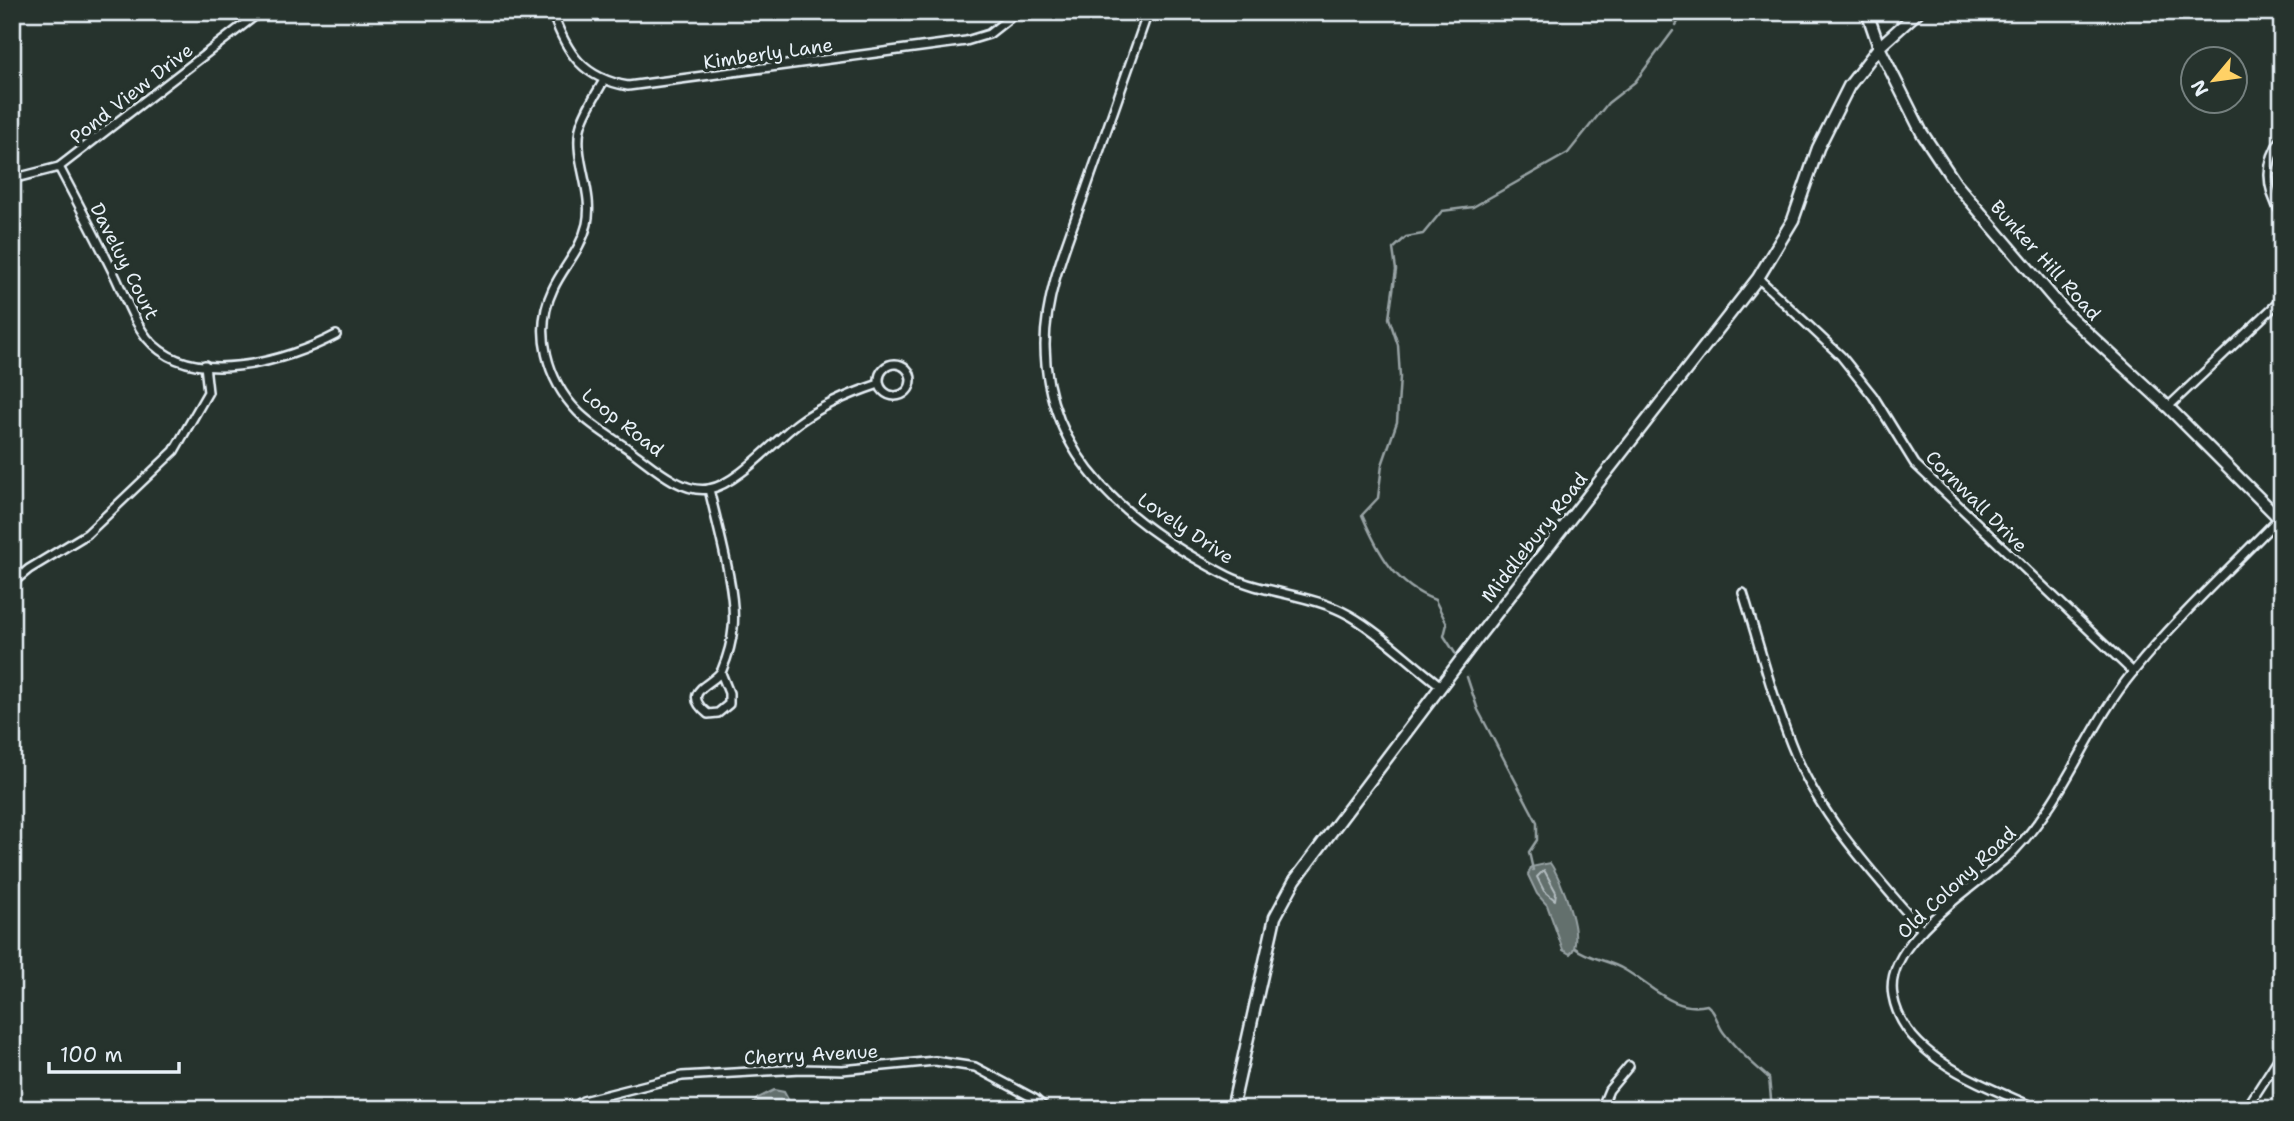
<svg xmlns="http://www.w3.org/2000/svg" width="2294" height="1121" viewBox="0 0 2294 1121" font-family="'Shantell Sans',sans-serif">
<rect width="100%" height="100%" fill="#26332d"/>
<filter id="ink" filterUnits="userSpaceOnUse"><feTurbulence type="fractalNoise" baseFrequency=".0143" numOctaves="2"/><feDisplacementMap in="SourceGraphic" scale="14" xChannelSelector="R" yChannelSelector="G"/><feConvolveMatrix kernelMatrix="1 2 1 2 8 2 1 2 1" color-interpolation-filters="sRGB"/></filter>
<g filter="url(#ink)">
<g fill="#636f6d" stroke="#98a3a5" stroke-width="2">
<path d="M1550,863C1561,878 1586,941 1570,954L1563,950L1547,905L1537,894L1528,875L1531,867Z"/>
<path d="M774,1090L784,1092L790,1103L785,1109H749L758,1098Z"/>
</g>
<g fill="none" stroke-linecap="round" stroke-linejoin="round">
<path stroke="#b3bdc0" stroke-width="2" d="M1544,870L1556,892L1555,900L1544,891L1537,877Z"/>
<g stroke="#98a3a5" stroke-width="2.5">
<path d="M1676,25L1684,12"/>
<path d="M1455,653L1444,636L1447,624L1435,600C1395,585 1379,554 1362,515L1378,498L1382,465L1397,422L1400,377L1398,345L1389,318L1396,270L1393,249L1406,237L1423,234L1442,211L1473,207L1568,153L1608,103L1635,82L1673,31"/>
<path d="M1467,677L1478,710L1537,822V840L1529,852L1533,870"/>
<path d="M1575,948C1589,959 1609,960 1625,970C1651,985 1674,1013 1707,1005C1718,1014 1716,1023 1724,1033C1737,1050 1753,1064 1769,1078L1772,1109"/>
</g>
<defs>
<g id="street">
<path d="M552,12C567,54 583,78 628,86L966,41L989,34L1017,12"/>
<path d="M1148,12C1127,72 1106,132 1085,192C1068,240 1045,293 1045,345C1046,460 1133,528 1228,576C1265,594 1312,594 1349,615C1378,631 1413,665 1441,686"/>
<path d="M603,82C595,96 583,114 580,129C574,161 594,192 587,224C581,250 563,267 553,289C533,331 547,380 578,412C594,428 616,440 634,453C653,467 683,494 709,489C738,484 775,440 798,423C821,406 852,393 879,384"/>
<path d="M2282,138C2263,164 2266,189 2282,215"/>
<path d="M59,167C78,203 97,239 115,276C125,297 133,320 147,338C190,390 287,361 336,335"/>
<path d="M12,179L59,167L260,12"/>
<path d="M1758,278L1841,356L1873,396L1915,464L2133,672"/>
<circle cx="895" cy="380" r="16"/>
<path d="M2168,407L2282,299"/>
<path d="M709,489C717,525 737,593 733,628C732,640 727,658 722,670C715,685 678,690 708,714L718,713L729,704V693L721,673"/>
<path d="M12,583L29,569L87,534L174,451L208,392L205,365"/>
<path d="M1743,593C1760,647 1774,704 1796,756C1824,822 1876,876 1922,930"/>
<path d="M570,1109L583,1101L682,1076L801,1069L842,1070L935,1061L975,1067L1035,1099L1046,1109"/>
<path d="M1601,1109L1609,1090L1629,1066"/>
<path d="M2038,1109C1987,1086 1904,1059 1893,996C1882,941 1979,886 2013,852C2068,795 2086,729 2133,672C2177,617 2231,568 2279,518"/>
<path d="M2246,1109L2282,1053"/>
</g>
<g id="secondary">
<path d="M1867,12L1879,47L1922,133L1956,184L2066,313L2168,407L2282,521"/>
<path d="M1232,1109L1275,917L1295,880L1478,637L1758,278L1793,220L1818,148L1849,86L1879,47L1918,12"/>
</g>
</defs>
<use href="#street" stroke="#e8f1f8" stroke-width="12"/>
<use href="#secondary" stroke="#e8f1f8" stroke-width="15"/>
<use href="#street" stroke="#26332d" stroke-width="7"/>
<use href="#secondary" stroke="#26332d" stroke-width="10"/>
</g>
</g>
<g text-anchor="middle" stroke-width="7" stroke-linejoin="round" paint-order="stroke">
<g font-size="19" fill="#e8f1f8" stroke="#26332d">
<text transform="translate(768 53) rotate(-8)" y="7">Kimberly Lane</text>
<text transform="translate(131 93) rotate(-38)" y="7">Pond View Drive</text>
<text transform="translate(2046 260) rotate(48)" y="7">Bunker Hill Road</text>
<text transform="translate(125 261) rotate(63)" y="7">Daveluy Court</text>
<text transform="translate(623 422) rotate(38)" y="7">Loop Road</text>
<text transform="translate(1977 501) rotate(45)" y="7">Cornwall Drive</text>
<text transform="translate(1186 528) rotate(34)" y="7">Lovely Drive</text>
<text transform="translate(1534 537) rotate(-52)" y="7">Middlebury Road</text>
<text transform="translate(1956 882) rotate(-43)" y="7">Old Colony Road</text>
<text transform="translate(811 1054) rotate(-3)" y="7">Cherry Avenue</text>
</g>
</g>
<rect width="2294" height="1121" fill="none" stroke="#26332d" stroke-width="42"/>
<rect x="21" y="21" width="2252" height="1079" fill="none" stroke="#e8f1f8" stroke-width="2.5" filter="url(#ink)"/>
<g transform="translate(2214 80) rotate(241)"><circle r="33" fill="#26332d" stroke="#747f7e" stroke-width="2"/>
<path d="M0-5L12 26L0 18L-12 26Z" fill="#ffd166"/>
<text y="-10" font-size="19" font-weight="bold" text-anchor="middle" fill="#e8f1f8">N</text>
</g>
<path d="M49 1062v10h130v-10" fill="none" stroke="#e8f1f8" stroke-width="3.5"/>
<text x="60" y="1062" font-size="21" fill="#e8f1f8" stroke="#26332d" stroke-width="5" paint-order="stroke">100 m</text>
</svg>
